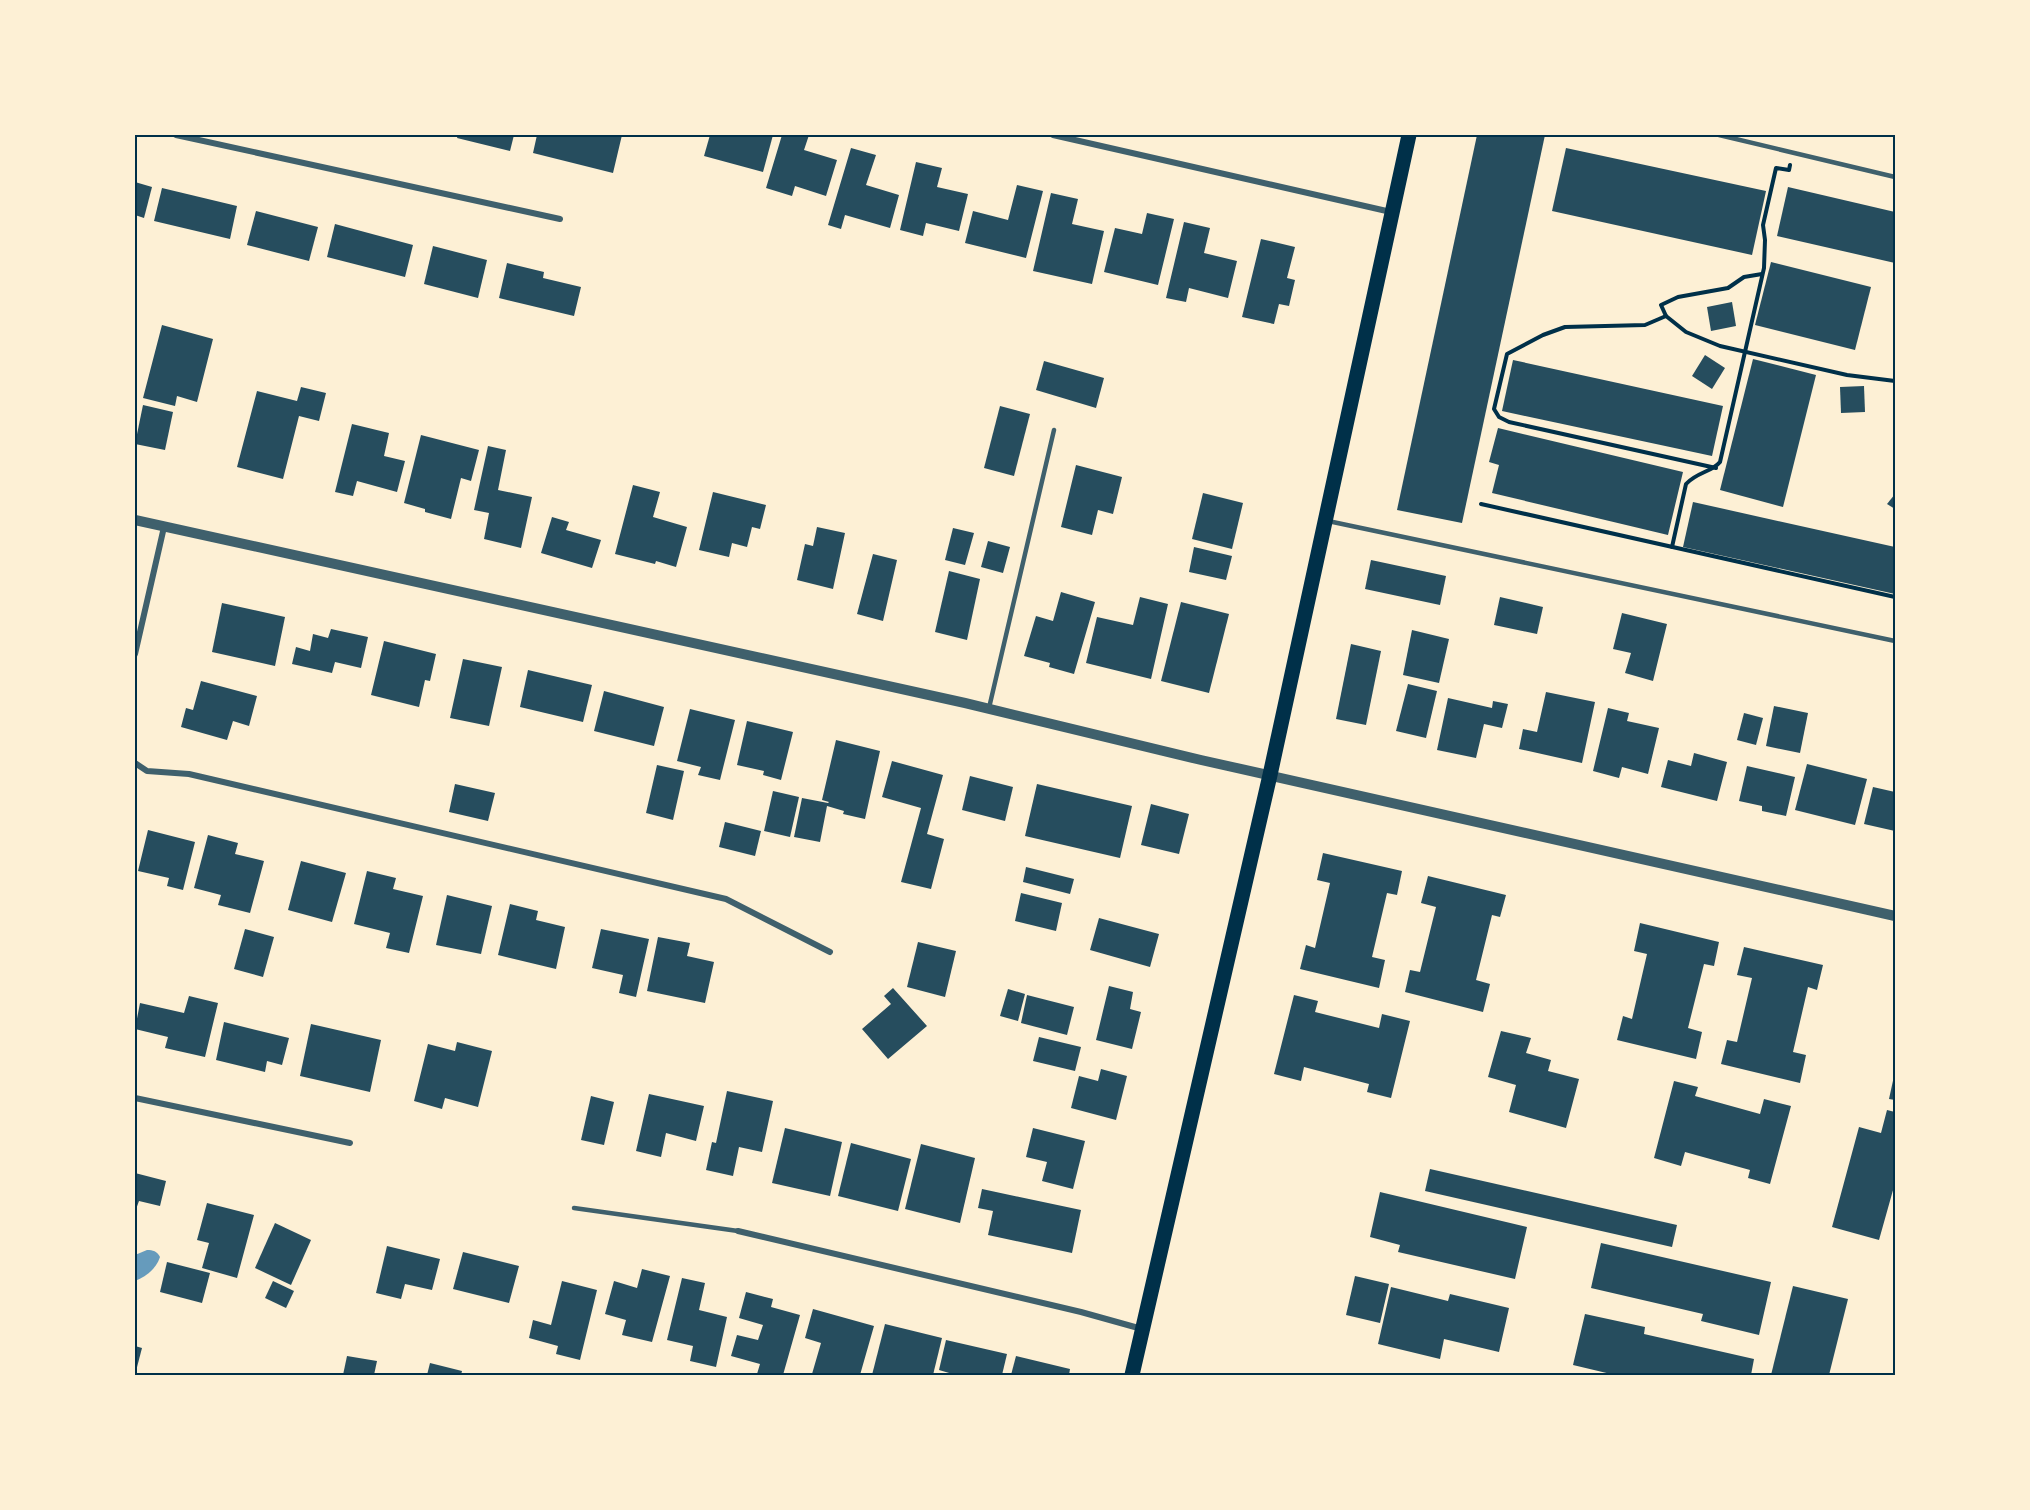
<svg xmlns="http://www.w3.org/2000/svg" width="2030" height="1510" viewBox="0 0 2030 1510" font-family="'Fira Sans Condensed',sans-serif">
<rect width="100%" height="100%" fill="#fdf0d5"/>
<path fill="#669bbc" d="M147,1250C153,1250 157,1251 160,1257C156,1269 147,1276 135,1281V1255Z"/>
<g fill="#264d5e">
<path d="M458,135H514L510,151L457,138Z"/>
<path d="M537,135L598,136L622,135L613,173L533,153Z"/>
<path d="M710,135H773L763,172L704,156Z"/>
<path d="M782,135H809L804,150L837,160L826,196L795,186L792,196L766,188Z"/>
<path d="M1477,135H1545L1462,523L1397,510Z"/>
<path d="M851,148L876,155L866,185L899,195L890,228L845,215L841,229L828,225Z"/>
<path d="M1566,148L1766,191L1752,255L1552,211Z"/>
<path d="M916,162L942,168L937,187L968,194L959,231L926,223L923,236L900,230Z"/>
<path d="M135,182L152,187L144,218L135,215Z"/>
<path d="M1017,185L1043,191L1026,258L965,243L973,211L1008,220Z"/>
<path d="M1788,187L1895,212V263L1777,236Z"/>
<path d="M162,188L237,206L230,239L154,221Z"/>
<path d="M1051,193L1078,199L1072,224L1104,231L1092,284L1033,271Z"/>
<path d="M256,211L318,227L309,261L247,245Z"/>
<path d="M1147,213L1174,219L1158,285L1104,272L1115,228L1142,234Z"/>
<path d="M1184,222L1210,228L1204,253L1237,261L1228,298L1189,288L1186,302L1166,298Z"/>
<path d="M335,224L413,245L405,277L327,257Z"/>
<path d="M1261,239L1295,247L1287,278L1295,280L1289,306L1279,304L1274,324L1242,317Z"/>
<path d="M433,246L487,260L478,298L424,284Z"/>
<path d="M1771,262L1871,287L1855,350L1755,325Z"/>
<path d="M507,263L544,272L543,278L581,287L574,316L499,298Z"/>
<path d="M1732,302L1736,326L1711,331L1707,307Z"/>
<path d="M162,325L213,339L197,402L177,396L175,406L143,398Z"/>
<path d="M1705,355L1725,368L1712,389L1692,376Z"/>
<path d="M1753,359L1816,375L1783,507L1720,490Z"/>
<path d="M1513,360L1723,406L1712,456L1502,411Z"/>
<path d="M1044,361L1104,378L1096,408L1036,390Z"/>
<path d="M1864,386L1865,412L1841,413L1840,387Z"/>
<path d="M301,387L326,393L319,421L299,416L283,479L237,467L257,391L297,401Z"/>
<path d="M143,405L173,412L165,450L135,444Z"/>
<path d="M1000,406L1030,414L1014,476L984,468Z"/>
<path d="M352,424L389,433L384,456L405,461L397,492L357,481L353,496L335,492Z"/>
<path d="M1498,428L1683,472L1668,535L1492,493L1499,465L1489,462Z"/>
<path d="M421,435L479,450L471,481L461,478L451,519L425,512V509L404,503Z"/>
<path d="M488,446L506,450L498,490L532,497L521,548L484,539L489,513L474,510Z"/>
<path d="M1076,465L1122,477L1113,514L1098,510L1092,535L1061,527Z"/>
<path d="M633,485L660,492L653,517L687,527L676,567L656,561L655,564L615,554Z"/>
<path d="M713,492L766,505L760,529L752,527L747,547L732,543L729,557L699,550Z"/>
<path d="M1203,493L1243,503L1232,549L1192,539Z"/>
<path d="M1895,494V509L1887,504Z"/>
<path d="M1693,502L1895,547V594L1683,547Z"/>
<path d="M552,517L569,522L566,530L601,540L592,568L541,553Z"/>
<path d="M817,527L845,533L833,589L797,580L805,544L813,546Z"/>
<path d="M953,528L974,533L965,565L945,560Z"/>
<path d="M988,541L1010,547L1003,573L981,567Z"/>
<path d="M1194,547L1232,556L1226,580L1189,572Z"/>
<path d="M873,554L897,560L883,621L857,614Z"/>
<path d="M1371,560L1446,576L1440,605L1365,589Z"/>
<path d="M949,571L980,579L967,640L935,632Z"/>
<path d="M1061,592L1095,602L1074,674L1049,667L1050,663L1024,656L1036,616L1053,621Z"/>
<path d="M1140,597L1168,604L1151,679L1086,663L1097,617L1133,625Z"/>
<path d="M1500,597L1543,607L1537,634L1494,625Z"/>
<path d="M1181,602L1229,614L1209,693L1161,681Z"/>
<path d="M222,603L285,617L275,666L212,652Z"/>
<path d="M1622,613L1667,624L1653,681L1625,673L1631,653L1613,649Z"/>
<path d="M331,629L368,637L361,668L335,662L332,673L292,664L296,647L310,651L313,634L328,638Z"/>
<path d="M1412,630L1449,639L1439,683L1403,675Z"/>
<path d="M384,641L436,654L430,681L425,680L419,707L371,695Z"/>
<path d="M1351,644L1381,651L1366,725L1336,719Z"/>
<path d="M463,659L502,667L489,726L450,718Z"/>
<path d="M528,670L592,685L583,722L520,707Z"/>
<path d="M201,681L257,696L249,726L233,721L227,740L181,727L186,708L193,710Z"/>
<path d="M1408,684L1437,691L1426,738L1396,731Z"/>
<path d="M604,691L664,707L654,746L594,731Z"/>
<path d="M1546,692L1595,702L1582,763L1519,749L1523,729L1537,732Z"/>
<path d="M1448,698L1492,708L1493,701L1508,704L1502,728L1484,724L1476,758L1437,750Z"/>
<path d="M1774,706L1808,713L1800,753L1766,746Z"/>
<path d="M1608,708L1629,713L1627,721L1659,728L1648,774L1622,767L1619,778L1593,771Z"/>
<path d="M690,709L735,720L720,780L698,775L701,767L677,761Z"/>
<path d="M1744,713L1763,718L1756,745L1737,740Z"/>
<path d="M747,721L793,732L781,780L763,775L764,771L737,765Z"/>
<path d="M836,740L880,751L865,819L843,814L844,811L827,806L820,842L794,837L802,798L828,803L829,802L822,800Z"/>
<path d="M1694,753L1727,762L1717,801L1661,787L1668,760L1691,766Z"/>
<path d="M892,761L943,775L927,834L944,839L931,889L901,882L921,808L882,797Z"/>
<path d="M1807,764L1867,779L1855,825L1795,810Z"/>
<path d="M657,765L684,771L673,820L646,813Z"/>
<path d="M1747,766L1795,777L1786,816L1762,811V806L1739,801Z"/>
<path d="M970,776L1013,787L1005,821L962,810Z"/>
<path d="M455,784L495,793L488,821L449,812Z"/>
<path d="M1037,784L1132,806L1120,858L1025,836Z"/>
<path d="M1873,787L1895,792V831L1864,824Z"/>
<path d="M773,791L799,797L790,837L764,831Z"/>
<path d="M1151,804L1189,814L1179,854L1141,845Z"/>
<path d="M725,822L761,831L755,856L719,847Z"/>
<path d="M148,830L195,842L183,890L167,886L169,878L138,871Z"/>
<path d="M208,835L238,843L235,854L264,861L250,913L218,905L221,895L194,888Z"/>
<path d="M1323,853L1402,871L1397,895L1387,893L1372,957L1385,960L1379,988L1300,969L1306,945L1315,948L1330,883L1317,880Z"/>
<path d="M301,861L346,873L332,922L288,910Z"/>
<path d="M1026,867L1074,879L1070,894L1023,882Z"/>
<path d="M367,871L396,878L393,889L423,896L409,953L386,948L390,933L354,924Z"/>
<path d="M1428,876L1506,895L1500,917L1492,915L1476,980L1490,984L1483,1012L1405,992L1410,970L1420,972L1436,907L1421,903Z"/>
<path d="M1021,893L1062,903L1056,931L1015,921Z"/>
<path d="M447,895L492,906L481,954L436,945Z"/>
<path d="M510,904L538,911L536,920L565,927L556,969L498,955Z"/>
<path d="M1099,918L1159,934L1150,967L1090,950Z"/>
<path d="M1640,923L1719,942L1714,966L1704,964L1688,1028L1702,1032L1696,1059L1617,1040L1623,1016L1632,1019L1647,954L1634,951Z"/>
<path d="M245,929L274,937L263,977L234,969Z"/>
<path d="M601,929L649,939L636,997L619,993L623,975L592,968Z"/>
<path d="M658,937L690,943L687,956L714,962L705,1003L647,991Z"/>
<path d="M918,942L956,951L945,997L907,987Z"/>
<path d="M1744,947L1823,965L1817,990L1808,987L1793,1052L1806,1055L1800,1083L1721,1064L1727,1040L1737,1042L1752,978L1737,975Z"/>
<path d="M1109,986L1133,992L1130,1009L1141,1012L1132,1049L1096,1040Z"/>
<path d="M893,988L927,1026L888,1059L862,1029L891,1004L884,996Z"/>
<path d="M1008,989L1025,994L1018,1021L1000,1016Z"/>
<path d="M1027,995L1074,1007L1067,1035L1021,1023Z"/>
<path d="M1294,995L1318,1001L1315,1012L1379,1028L1382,1014L1410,1021L1391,1098L1367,1092L1369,1084L1304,1067L1301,1081L1274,1074Z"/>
<path d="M189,996L218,1003L205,1057L165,1048L168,1037L135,1029L140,1003L184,1013Z"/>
<path d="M224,1022L289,1038L282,1065L267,1061L265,1072L216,1060Z"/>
<path d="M311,1024L381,1040L370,1092L300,1076Z"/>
<path d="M1501,1031L1531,1038L1526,1053L1551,1060L1548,1071L1579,1079L1566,1128L1509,1112L1516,1085L1488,1077Z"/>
<path d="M1039,1037L1081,1047L1075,1071L1033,1061Z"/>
<path d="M457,1042L492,1051L478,1107L445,1098L442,1109L414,1101L428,1044L455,1051Z"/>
<path d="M1101,1069L1127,1076L1116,1120L1071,1108L1079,1076L1098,1081Z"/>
<path d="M1894,1076H1895V1100L1889,1099Z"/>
<path d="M1674,1081L1698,1087L1695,1096L1760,1114L1764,1099L1791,1106L1770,1184L1748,1178L1750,1170L1685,1152L1681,1166L1654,1158Z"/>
<path d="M727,1091L773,1101L762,1152L739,1147L733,1176L706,1170L712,1142L716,1143Z"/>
<path d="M649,1094L704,1106L696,1141L666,1133L661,1157L636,1151Z"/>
<path d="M591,1096L614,1102L604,1145L581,1140Z"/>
<path d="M1887,1110L1895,1112V1183L1879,1240L1832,1227L1859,1127L1881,1133Z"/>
<path d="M785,1128L842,1142L830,1196L772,1183Z"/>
<path d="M1033,1128L1085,1141L1073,1189L1042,1181L1047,1162L1026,1157Z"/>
<path d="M851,1143L911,1159L898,1211L838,1196Z"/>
<path d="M921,1144L975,1158L960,1223L905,1209Z"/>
<path d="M1430,1169L1677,1225L1672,1247L1425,1191Z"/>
<path d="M135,1173L166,1181L160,1206L139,1201L135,1212Z"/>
<path d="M982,1189L1081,1210L1072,1253L988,1235L993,1211L978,1208Z"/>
<path d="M1380,1192L1527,1227L1515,1279L1398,1252L1400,1245L1370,1237Z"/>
<path d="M207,1203L254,1215L237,1278L202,1268L209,1243L197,1240Z"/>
<path d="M275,1223L311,1240L291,1285L255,1268Z"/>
<path d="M1601,1243L1771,1282L1759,1335L1701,1321L1703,1314L1591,1288Z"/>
<path d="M387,1246L440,1259L432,1290L405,1284L401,1299L376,1293Z"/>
<path d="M463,1252L519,1266L509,1303L453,1289Z"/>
<path d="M167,1262L210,1273L202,1303L160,1292Z"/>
<path d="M642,1269L670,1276L652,1342L622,1335L626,1320L605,1314L614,1281L637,1288Z"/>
<path d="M1355,1276L1389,1284L1380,1323L1346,1315Z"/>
<path d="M682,1278L705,1283L699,1310L727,1317L716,1367L690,1361L693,1346L667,1340Z"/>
<path d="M273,1281L294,1291L286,1308L265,1298Z"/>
<path d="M562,1281L597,1290L580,1360L556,1354L558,1346L529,1338L533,1320L551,1325Z"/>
<path d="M1793,1286L1848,1299L1829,1375H1771Z"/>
<path d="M1391,1287L1448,1301L1450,1294L1509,1308L1499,1352L1444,1339L1440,1359L1378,1344Z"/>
<path d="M746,1292L773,1299L771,1307L800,1315L783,1375L757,1374L760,1364L731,1356L737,1335L758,1340L763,1325L739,1318Z"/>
<path d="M813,1309L874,1326L860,1375L812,1374L821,1343L805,1338Z"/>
<path d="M1585,1314L1645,1327L1644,1334L1754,1359L1751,1375H1615L1573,1365Z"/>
<path d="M885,1324L942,1338L933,1375H872Z"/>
<path d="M946,1340L1007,1354L1002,1375H956L939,1370Z"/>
<path d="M135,1346L142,1348L136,1371H135Z"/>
<path d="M347,1356L377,1361L374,1375H343Z"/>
<path d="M1016,1356L1070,1369L1069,1375H1011Z"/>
<path d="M430,1363L462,1371L461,1375H427Z"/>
</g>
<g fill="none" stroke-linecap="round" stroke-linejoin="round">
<g stroke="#003049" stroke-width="4">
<path d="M1762,274L1744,277L1728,288L1678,297L1661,305L1666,316L1686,332L1720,346L1847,375L1895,381"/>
<path d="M1666,316L1645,325L1565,327L1543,335L1507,354L1494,409L1499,417L1509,422L1716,468"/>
<path d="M1481,504L1895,597"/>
<path d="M1672,547L1686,484C1697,472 1712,472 1720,462L1764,268L1765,240L1763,225L1776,168L1789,170L1790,165"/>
</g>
<g stroke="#3f606c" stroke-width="4.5">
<path d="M1719,135L1895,177"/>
<path d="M1328,521L1895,641"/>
<path d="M989,708L1054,430"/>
<path d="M574,1208L738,1231"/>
</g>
<g stroke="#3f606c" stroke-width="6">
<path d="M176,135L560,219"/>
<path d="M1053,135L1391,212"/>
<path d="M135,654L164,527"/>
<path d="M135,763L147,771L189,774L726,899L830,952"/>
<path d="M135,1098L350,1143"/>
<path d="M738,1231L1081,1312L1142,1329"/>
</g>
<path stroke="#3f606c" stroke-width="10" d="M135,520L965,703L1201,760L1895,916"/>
<path stroke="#003049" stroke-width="15" d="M1132,1375L1270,775L1409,135"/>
</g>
<rect width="2030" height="1510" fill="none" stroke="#fdf0d5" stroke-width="273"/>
<rect x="136" y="136" width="1758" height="1238" fill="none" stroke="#003049" stroke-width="2"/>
</svg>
